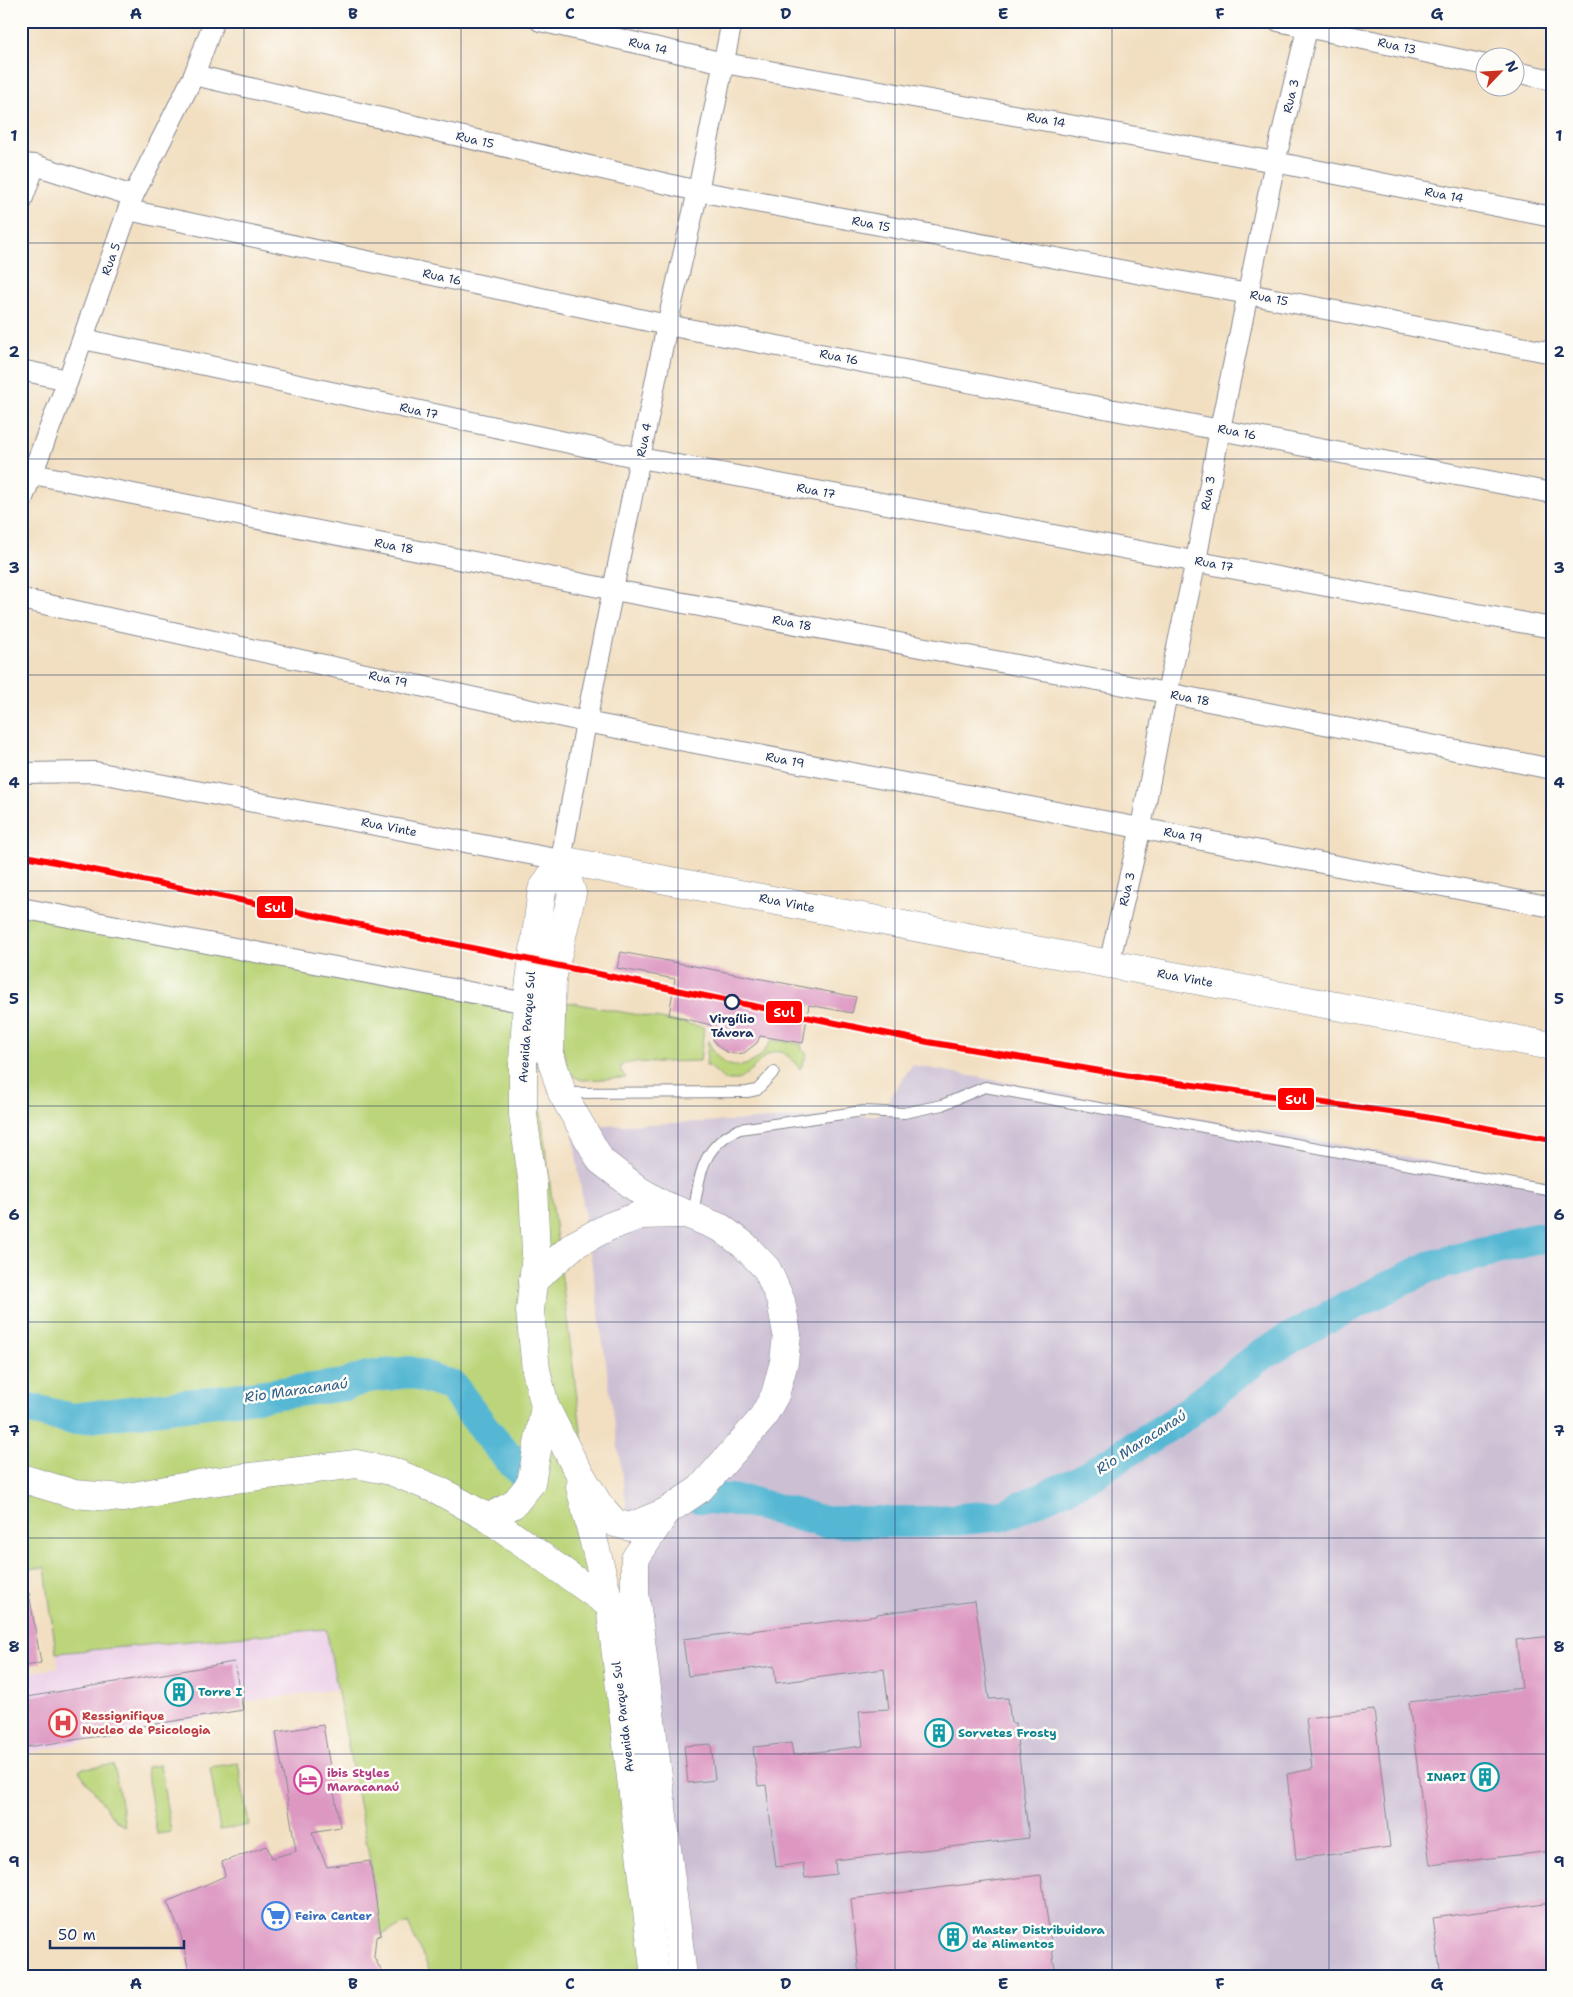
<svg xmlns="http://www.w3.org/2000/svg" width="1573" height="1997" viewBox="0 0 1573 1997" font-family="'Shantell Sans',sans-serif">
<rect width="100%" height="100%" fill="#fdfcf7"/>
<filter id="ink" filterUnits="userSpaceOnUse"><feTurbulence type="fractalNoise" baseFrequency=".02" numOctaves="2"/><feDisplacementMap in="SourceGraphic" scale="10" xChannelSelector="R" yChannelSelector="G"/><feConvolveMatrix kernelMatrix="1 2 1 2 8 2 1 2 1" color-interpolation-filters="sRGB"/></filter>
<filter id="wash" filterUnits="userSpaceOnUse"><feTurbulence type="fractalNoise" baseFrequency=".0096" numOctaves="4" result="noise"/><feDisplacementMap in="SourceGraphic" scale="20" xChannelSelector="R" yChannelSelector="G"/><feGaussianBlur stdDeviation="1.12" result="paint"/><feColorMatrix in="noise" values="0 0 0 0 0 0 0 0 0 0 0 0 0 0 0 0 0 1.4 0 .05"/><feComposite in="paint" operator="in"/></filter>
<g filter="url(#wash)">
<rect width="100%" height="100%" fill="#f2dfc1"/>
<path fill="#edd1e9" d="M326,1629L337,1689L242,1702L243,1710L21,1754V1673L59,1668L56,1653Z"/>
<path fill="#ccbfd4" d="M912,1065L1552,1184V1976H694L572,1127L878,1115Z"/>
<g fill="#bcd57a" stroke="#6c826c">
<path d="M21,907L533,1006L535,1066L650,1976H432L408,1923L381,1935L370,1861L326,1629L56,1653L45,1567L21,1570Z"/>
<path d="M567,1002L704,1027L700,1061L623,1063L620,1070L626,1078L582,1080L573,1076L568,1068L560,1040Z"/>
<path d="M708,1040C716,1061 732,1074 754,1061C762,1056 767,1047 772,1040L801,1044L802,1050L807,1054L800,1069C771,1030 762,1067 738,1080H725L709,1066H706Z"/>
<path d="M238,1763L249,1825L220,1830L210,1767Z"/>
<path d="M114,1765L125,1827L116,1821L79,1771L83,1768Z"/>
<path d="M160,1765L171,1832L157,1834L146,1767Z"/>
</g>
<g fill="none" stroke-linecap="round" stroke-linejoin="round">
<g stroke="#54b7d3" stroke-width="32">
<path d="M21,1407L73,1419L345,1385L367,1377L410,1372L452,1386L492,1439L527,1478"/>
<path d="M699,1497L749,1502L824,1522H929L1004,1515L1080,1481L1178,1420L1261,1355L1326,1318L1429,1267L1526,1241L1552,1236"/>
</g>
</g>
<g id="blocks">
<g fill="#dd98c2">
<path d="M621,952L856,997L852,1013L809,1005L803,1043L760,1036L757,1043L744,1053L735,1054L727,1052L720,1048L714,1041L711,1033V1025L669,1015L675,979L617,968Z"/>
<path d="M29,1593L41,1663L21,1667V1594Z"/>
<path d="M975,1601L989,1699L1008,1698L1011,1723H1015L1029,1838L835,1860L836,1874L805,1878L803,1863L776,1867L766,1785L758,1786L753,1747L791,1743L793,1755L863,1746L859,1711L889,1709L884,1669L776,1683L774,1666L688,1676L683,1639L877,1616V1614Z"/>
<path d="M1552,1636V1851L1430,1865L1409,1702L1522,1688L1516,1640Z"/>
<path d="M234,1662L243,1710L112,1731L113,1734L21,1748V1698Z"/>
<path d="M1374,1710L1390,1847L1296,1859L1287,1774L1312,1769L1306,1718Z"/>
<path d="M323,1725L340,1827L312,1832L327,1867L370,1861L381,1935L376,1937L374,1957L384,1976H190L180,1931L167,1902L225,1876L222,1862L267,1846L272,1858L296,1851L276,1732Z"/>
<path d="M711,1744L715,1780L688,1783L684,1746Z"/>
<path d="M1041,1875L1056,1976H859L851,1899Z"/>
<path d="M1552,1902V1976H1441L1433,1918Z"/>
</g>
</g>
</g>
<g filter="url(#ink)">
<use href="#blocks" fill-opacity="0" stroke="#868790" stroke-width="1"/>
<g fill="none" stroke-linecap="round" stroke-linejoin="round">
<defs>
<g id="lane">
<path d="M565,1093L747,1092L757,1090L774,1072"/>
<path d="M693,1215C700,1177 700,1146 740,1129L863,1111L904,1113L942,1105L985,1087L1552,1191"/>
</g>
<g id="street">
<path d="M540,21L724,63L1275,162L1552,217"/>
<path d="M1278,21L1486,65"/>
<path d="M1516,72L1552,80"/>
<path d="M194,75L698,191L1248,294L1552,353"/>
<path d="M21,164L35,165L133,196"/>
<path d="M21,203L35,165"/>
<path d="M128,210L667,325L1552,493"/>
<path d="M83,339L640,458L1552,628"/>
<path d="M21,370L68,380"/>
<path d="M33,474L614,590L1167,693L1552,769"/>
<path d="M21,503L68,380L133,196L194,75L214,21"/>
<path d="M21,599L586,722L1552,907"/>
<path d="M21,773L95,772L561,860L586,722L667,325L698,191L732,21"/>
<path d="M21,908L527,1003"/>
<path d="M1109,964L1141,827L1167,693L1196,561L1220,429L1275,162L1309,21"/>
</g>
<g id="secondary">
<path d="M561,860L572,893L552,979L550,1055L562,1093L601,1161L640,1191L662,1204L721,1228L744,1245L767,1269L781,1301L787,1334L784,1362L775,1395L761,1420L700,1489L666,1512L635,1559V1593L683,1976"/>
<path d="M561,860L1109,964L1552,1046"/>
<path d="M561,860L542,890L527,1003L523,1062V1115L533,1185L536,1254L530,1311L536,1370L545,1406L573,1462L599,1505L615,1523L630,1527L666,1512"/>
<path d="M533,1281L574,1245L608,1227L641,1215L681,1214"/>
<path d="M21,1478L74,1494L123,1498L210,1482L356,1464L391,1471L440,1491L488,1518L514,1504L531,1483L545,1406"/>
<path d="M580,1487L610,1605L655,1976"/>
<path d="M488,1518L610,1605"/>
</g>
</defs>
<use href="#lane" stroke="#868790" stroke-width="12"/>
<use href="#street" stroke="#868790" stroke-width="22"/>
<use href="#secondary" stroke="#868790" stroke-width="29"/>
<use href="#lane" stroke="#fff" stroke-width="10"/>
<use href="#street" stroke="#fff" stroke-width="20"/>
<use href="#secondary" stroke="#fff" stroke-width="28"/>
<defs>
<path id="metro-1" d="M21,855L928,1042L1142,1078L1419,1116L1552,1140"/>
</defs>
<use href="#metro-1" stroke="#fdfcf7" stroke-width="10"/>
<use href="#metro-1" stroke="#f00" stroke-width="6"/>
</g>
</g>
<path fill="none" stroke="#1b2f5e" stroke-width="1" stroke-opacity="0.55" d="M244,21V1976M461,21V1976M678,21V1976M895,21V1976M1112,21V1976M1329,21V1976M21,243H1552M21,459H1552M21,675H1552M21,891H1552M21,1106H1552M21,1322H1552M21,1538H1552M21,1754H1552"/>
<defs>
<symbol id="building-ring" viewBox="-11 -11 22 22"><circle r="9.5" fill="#fdfcf7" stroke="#0f9aa8" stroke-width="1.5"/><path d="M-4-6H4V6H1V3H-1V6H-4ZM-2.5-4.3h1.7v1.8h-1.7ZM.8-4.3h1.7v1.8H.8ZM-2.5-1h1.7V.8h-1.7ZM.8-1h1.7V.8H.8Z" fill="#0f9aa8"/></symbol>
<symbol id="hospital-ring" viewBox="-11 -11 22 22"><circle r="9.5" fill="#fdfcf7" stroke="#e0444e" stroke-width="1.5"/><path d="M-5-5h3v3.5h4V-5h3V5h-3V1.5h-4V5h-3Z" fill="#e0444e"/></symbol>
<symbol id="hotel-ring" viewBox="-11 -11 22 22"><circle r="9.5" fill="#fdfcf7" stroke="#d1479c" stroke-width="1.5"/><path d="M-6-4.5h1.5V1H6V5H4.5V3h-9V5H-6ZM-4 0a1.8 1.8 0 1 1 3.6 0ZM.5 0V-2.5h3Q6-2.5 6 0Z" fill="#d1479c"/></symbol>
<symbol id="supermarket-ring" viewBox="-11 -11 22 22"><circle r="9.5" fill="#fdfcf7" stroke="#3f7fe0" stroke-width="1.5"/><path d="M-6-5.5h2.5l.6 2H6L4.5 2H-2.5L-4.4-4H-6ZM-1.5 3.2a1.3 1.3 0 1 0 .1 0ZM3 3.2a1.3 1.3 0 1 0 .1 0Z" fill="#3f7fe0"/></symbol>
</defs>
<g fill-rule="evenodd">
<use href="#building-ring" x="163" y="1676" width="32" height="32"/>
<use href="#hospital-ring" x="47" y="1707" width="32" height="32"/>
<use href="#building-ring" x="923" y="1717" width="32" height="32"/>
<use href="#building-ring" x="1469" y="1761" width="32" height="32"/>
<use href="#hotel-ring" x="292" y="1764" width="32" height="32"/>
<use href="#supermarket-ring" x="260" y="1900" width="32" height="32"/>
<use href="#building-ring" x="937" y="1921" width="32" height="32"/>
</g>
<circle fill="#fdfcf7" stroke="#1b2f5e" stroke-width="2.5" cx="732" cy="1002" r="7"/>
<g text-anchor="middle" stroke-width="5" stroke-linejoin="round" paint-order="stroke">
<g font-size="12" fill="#1b2f5e" stroke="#fdfcf7">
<text transform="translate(648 46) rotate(13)" y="4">Rua 14</text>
<text transform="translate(1397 46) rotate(12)" y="4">Rua 13</text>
<text transform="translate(1291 96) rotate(-77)" y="4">Rua 3</text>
<text transform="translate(1046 120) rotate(10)" y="4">Rua 14</text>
<text transform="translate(475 140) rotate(13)" y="4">Rua 15</text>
<text transform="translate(1444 195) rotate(11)" y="4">Rua 14</text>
<text transform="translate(871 224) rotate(11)" y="4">Rua 15</text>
<text transform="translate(111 259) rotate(-70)" y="4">Rua 5</text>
<text transform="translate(442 277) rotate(12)" y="4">Rua 16</text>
<text transform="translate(1269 298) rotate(11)" y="4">Rua 15</text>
<text transform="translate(839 357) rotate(11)" y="4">Rua 16</text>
<text transform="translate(419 411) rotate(12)" y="4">Rua 17</text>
<text transform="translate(1237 432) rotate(11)" y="4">Rua 16</text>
<text transform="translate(644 440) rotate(-79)" y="4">Rua 4</text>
<text transform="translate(816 491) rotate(11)" y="4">Rua 17</text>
<text transform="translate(1208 493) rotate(-80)" y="4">Rua 3</text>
<text transform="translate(394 546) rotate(11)" y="4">Rua 18</text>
<text transform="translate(1214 564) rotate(11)" y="4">Rua 17</text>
<text transform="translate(792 623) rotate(11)" y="4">Rua 18</text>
<text transform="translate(388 679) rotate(12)" y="4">Rua 19</text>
<text transform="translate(1190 698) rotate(11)" y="4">Rua 18</text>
<text transform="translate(785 760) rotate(11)" y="4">Rua 19</text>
<text transform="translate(389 827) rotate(11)" y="4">Rua Vinte</text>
<text transform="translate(1183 835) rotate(11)" y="4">Rua 19</text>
<text transform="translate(1127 889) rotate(-77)" y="4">Rua 3</text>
<text transform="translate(787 903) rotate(11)" y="4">Rua Vinte</text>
<text transform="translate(1185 978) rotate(10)" y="4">Rua Vinte</text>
<text transform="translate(527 1027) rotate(-86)" y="4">Avenida Parque Sul</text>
<text transform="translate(623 1717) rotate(-97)" y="4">Avenida Parque Sul</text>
</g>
<g font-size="12" font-weight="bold" fill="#1b2f5e" stroke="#fdfcf7">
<text x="732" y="1023">Virgílio<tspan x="732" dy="14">Távora</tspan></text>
</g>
<g font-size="12" font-weight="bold" fill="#0d838f" stroke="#fdfcf7" text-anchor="start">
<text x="198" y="1696">Torre I</text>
<text x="958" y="1737">Sorvetes Frosty</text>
<text x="1466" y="1781" text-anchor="end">INAPI</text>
<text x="972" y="1934">Master Distribuidora<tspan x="972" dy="14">de Alimentos</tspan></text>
</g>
<g font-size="12" font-weight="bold" fill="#be3a42" stroke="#fdfcf7" text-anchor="start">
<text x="82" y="1720">Ressignifique<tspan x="82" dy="14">Nucleo de Psicologia</tspan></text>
</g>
<g font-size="12" font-weight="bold" fill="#b23c85" stroke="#fdfcf7" text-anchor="start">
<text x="327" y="1777">ibis Styles<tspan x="327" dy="14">Maracanaú</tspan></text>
</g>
<g font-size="12" font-weight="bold" fill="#366cbe" stroke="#fdfcf7" text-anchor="start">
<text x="295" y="1920">Feira Center</text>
</g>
<g font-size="14" font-style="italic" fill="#2f5f87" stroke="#fdfcf7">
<text transform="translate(296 1390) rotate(-8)" y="5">Rio Maracanaú</text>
<text transform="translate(1141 1442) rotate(-33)" y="5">Rio Maracanaú</text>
</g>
</g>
<g stroke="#fdfcf7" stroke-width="2">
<rect x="256" y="895" width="38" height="24" rx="5" fill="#f00"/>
<rect x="765" y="1000" width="38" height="24" rx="5" fill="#f00"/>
<rect x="1277" y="1087" width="38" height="24" rx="5" fill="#f00"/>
</g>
<g font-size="14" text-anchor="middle" font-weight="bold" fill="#fff">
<text x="275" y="912">Sul</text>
<text x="784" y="1017">Sul</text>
<text x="1296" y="1104">Sul</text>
</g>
<rect width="1573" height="1997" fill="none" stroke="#fdfcf7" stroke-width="55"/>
<g transform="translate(1500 72) rotate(65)"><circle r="24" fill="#fdfcf7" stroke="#a3aaba"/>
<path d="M0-4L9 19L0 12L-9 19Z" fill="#c8321e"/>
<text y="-8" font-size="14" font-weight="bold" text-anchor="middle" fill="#1b2f5e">N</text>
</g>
<path d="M50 1940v8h134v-8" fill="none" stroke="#1b2f5e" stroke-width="2.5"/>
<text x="58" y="1940" font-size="15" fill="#1b2f5e" stroke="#fdfcf7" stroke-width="4" paint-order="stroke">50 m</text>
<rect x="28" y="28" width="1518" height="1942" fill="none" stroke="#1b2f5e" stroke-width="2"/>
<g font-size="16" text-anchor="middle" font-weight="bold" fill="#1b2f5e">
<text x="136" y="19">A</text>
<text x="353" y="19">B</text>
<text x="570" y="19">C</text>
<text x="786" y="19">D</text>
<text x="1003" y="19">E</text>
<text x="1220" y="19">F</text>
<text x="1437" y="19">G</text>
<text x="14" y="141">1</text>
<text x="1559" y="141">1</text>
<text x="14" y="357">2</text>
<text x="1559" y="357">2</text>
<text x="14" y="573">3</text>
<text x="1559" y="573">3</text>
<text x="14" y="788">4</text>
<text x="1559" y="788">4</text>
<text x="14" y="1004">5</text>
<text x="1559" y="1004">5</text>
<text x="14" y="1220">6</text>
<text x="1559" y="1220">6</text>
<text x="14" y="1436">7</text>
<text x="1559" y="1436">7</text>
<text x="14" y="1652">8</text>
<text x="1559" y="1652">8</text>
<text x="14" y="1867">9</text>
<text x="1559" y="1867">9</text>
<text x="136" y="1989">A</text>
<text x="353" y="1989">B</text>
<text x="570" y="1989">C</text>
<text x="786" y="1989">D</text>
<text x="1003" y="1989">E</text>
<text x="1220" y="1989">F</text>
<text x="1437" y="1989">G</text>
</g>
</svg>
